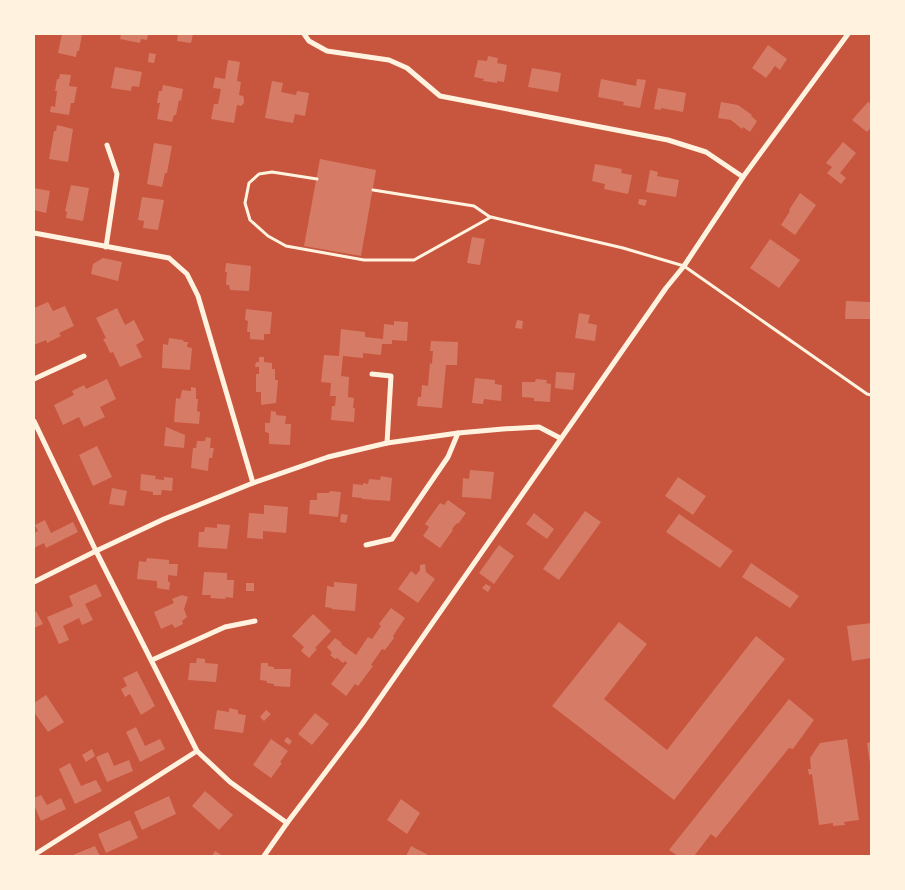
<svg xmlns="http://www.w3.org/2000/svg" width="905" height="890" viewBox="0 0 905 890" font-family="'Asap Condensed',sans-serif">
<rect width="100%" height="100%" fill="#c8553d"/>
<g fill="#d67c66">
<path d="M62,34H82L79,51H77L76,57L58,53Z"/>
<path d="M121,34H148L147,40L141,39L140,43L120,39Z"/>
<path d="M178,34H193L191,43L177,41Z"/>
<path d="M768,45L787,59L780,70L775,66L766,78L752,68Z"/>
<path d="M149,53L156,54L154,63L148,62Z"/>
<path d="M488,56L498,58L497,63L507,65L504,82L497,81V83L483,81L484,79L474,77L478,60L487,61Z"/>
<path d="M228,60L240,62L237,81L241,82L239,95L243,96L244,99V103L241,106L237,105L234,123L211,119L214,104H218L221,89L213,88L215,77L225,79Z"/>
<path d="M115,67L142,72L139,87L132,86L131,91L111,88Z"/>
<path d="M532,68L561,73L558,92L528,87Z"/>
<path d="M60,74L71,75L69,86L77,87L74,103H71L69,115L50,112L51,106L55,107L57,91H55L57,79H59Z"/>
<path d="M601,79L636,86L637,79L646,80L640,108L623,105L624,102L598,97Z"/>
<path d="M272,81L283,83L281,92L296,95L297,91L309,93L305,116L295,114L293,123L265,118Z"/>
<path d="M163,85L183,89L181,101L179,100L176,115H174L172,122L157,119L160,103H157L159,91H162Z"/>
<path d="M658,88L686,93L683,112L661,108V110L654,109Z"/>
<path d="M721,102L738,105L752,115L751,116L757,121L750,132L743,127L742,129L731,120L718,118Z"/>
<path d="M868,102L871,104V127L867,132L852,120Z"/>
<path d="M57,125L73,129L68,162L49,159L54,131H56Z"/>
<path d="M843,142L856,153L840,173L846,178L841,184L827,173L832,167L826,163Z"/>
<path d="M154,143L172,146L167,173H165L162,187L147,184Z"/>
<path d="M320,159L376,170L361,256L304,246Z"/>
<path d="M595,164L622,169L621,173L632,175L628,194L604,189L605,184L592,181Z"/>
<path d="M650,170L658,172L657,176L679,180L676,197L646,192Z"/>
<path d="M71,185L89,188L83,221L66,218L67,212L65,211Z"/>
<path d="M34,188L50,191L46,213L34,210Z"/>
<path d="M800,193L816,205L795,235L781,225L790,211L789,210Z"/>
<path d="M142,197L164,200L158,230L143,228L144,221L138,220Z"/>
<path d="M639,199L647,200L645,206L638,204Z"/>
<path d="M472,237L485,239L480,265L467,263Z"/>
<path d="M770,239L800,260L779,288L750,268Z"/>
<path d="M103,258L122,262L118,281L91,274L93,264Z"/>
<path d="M226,263L251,266L249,291L230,290L229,285H226L227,272H225Z"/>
<path d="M846,301L871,302V319H845Z"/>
<path d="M48,302L53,311L65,306L74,326L59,333L61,336L47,343L46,340L34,345V308Z"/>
<path d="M117,308L125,325L134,320L144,340L136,345L142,357L120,367L113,352L110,353L107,346L103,339L106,338L96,318Z"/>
<path d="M246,309L272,312L270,334H264V340L250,339V332H247L248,321L245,320Z"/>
<path d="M579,313L590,315L588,323L597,325L595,341L575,338Z"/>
<path d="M517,320L523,321L522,329L515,328Z"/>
<path d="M394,321L408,322L407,341L392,340V344H382L381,355L363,353V358L343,356L341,376L349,377L348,397L354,398L353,408H355L354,422L331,420L332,406H335L336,396H330L331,383L321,382L324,355L339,356L341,329L365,332V337L383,339L384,324L394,325Z"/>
<path d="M169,338L183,340L184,342H188L187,347L192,348L190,370L162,368L163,344L168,345Z"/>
<path d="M431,341L458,342L457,365H446L442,408L417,406L418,397H421L422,385L428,386L430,363L432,364L433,351H430Z"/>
<path d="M259,357H264V362L272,363V369H275V380H278L276,403L261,405V392H256V374H259V367H255L256,362H259Z"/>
<path d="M556,372L575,373L573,390L555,388Z"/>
<path d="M475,378L495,380V384L502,385L501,401L484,399L483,404L472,403Z"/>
<path d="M107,379L116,399L100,407L105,417L84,427L79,417L63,425L54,405L74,395L72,391L84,385L86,389Z"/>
<path d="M536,379L547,380L546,383L551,384L550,402L534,401V398L522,397V382H535Z"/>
<path d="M191,387L196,388V399H198L197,411L200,412L199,424L174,422L176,398L180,399L182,390L191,391Z"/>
<path d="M271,411L276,412V415L286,416L285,424H291L290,445L269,444V433L265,432V423H270Z"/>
<path d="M166,427L185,435L184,448L164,446Z"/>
<path d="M206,437L211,438L210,448H214L212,458H209L208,471L191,468L193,448H196L197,441H205Z"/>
<path d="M97,446L112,477L93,486L79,455Z"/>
<path d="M470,470L494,472L491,499L462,497L463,478L469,479Z"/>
<path d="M141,474L156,476L155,479L164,480V477L173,478L172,491L162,490L161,495H153V492L140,490Z"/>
<path d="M381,476L392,478L390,501L362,499V498L352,497L353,484L363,485V483L368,484L369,479L380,480Z"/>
<path d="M678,477L706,496L693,515L665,496Z"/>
<path d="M112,488L127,491L124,506L109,504Z"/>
<path d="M330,491L341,492L338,517L309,514L310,500H317V493H329Z"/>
<path d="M448,500L466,513L458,524L457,523L452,529L453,530L440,548L423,536L429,527L425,524L440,503L444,505Z"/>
<path d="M264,505L288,507L286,533L263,531V539L247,538L249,513L264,514Z"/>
<path d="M585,511L601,522L559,580L543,569Z"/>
<path d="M534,513L554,529L547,539L526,524Z"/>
<path d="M341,514L348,515L346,523L340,522Z"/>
<path d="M679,514L733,551L720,568L666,532Z"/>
<path d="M45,520L51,533L73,522L78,532L46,548L44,543L34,548V533L38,531L35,525Z"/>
<path d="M217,524L230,525L227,549L198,547L199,532H204L205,527L217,528Z"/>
<path d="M499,545L514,556L494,584L479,573Z"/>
<path d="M147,558L169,560V564H178L177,576L168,575V581L170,583L169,590L157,588V581L137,579L139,561L146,562Z"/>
<path d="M751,563L799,596L790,608L742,577Z"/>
<path d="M425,564L426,572L435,579L418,603L398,589L411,571L416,575L420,570V565Z"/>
<path d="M204,572L227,573V580H234L233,598L226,597L225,599L210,598L211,595H202Z"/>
<path d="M334,582L357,584L355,611L331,609L332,608L325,607L327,586L334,587Z"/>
<rect x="246" y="583" width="8" height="8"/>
<path d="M96,584L102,596L85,604L93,620L82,625L79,618L63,626L69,640L59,644L47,617L73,606L69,596Z"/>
<path d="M486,584L491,587L488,592L482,588Z"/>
<path d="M182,595L188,597L184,609L187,617L182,621L183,624L175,628L172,624L161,629L154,612L174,603L172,599Z"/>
<path d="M391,608L405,618L393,636L394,638L385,650L382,649L371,665L373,666L358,686L355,684L346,696L331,684L347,663L345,661L343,663L337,658L335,659L330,655L332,653L327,647L335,638L342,643L341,644L356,655L368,637L372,639L381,626L379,624Z"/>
<path d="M36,611L43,624L34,628V613Z"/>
<path d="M313,614L331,631L315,648L317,649L309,658L301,651L304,647L292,636Z"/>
<path d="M619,622L647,644L604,699L667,750L756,636L785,659L674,800L552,706Z"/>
<path d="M871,623V658L852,661L847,626Z"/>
<path d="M197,658L205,659V663L218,664L216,682L188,680L190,663H196Z"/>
<path d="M261,663H268V666L274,667V669H291L290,687L274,686V684L267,683V681L260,680Z"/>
<path d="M137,671L155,706L141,715L130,694L125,697L121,689L127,686L123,678Z"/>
<path d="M46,695L64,722L48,732L34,712V703Z"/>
<path d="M789,699L814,720L793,749L789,748L716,838L711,834L694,856H678L669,850Z"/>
<path d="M229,708L238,710V714L246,715L243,733L214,729L217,710L229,712Z"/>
<path d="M266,710L271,714L264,721L260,717Z"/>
<path d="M315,713L329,724L312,745L298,734Z"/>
<path d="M136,727L145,746L160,739L165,749L140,762L126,732Z"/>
<path d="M287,737L292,741L289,745L284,741Z"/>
<path d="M271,739L288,751L280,762L282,763L271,778L253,765Z"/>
<path d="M847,739L859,820L844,822L845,825L833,826V823L819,825L812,774L809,775L808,769H811L810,758L820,743Z"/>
<path d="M871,742V763H870L867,743Z"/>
<path d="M92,749L95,756L86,762L82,755Z"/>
<path d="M108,752L114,766L129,760L133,771L107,782L96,757Z"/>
<path d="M70,763L81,786L96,780L102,791L75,804L59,769Z"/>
<path d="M205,791L233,815L219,830L192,806Z"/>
<path d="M41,795L47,805L61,798L66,809L41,821L34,805V798Z"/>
<path d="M169,796L176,814L142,830L134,812Z"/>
<path d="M401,799L420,813L407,834L387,820Z"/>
<path d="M130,820L138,838L106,853L98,834Z"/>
<path d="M95,846L100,856H71L80,852Z"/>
<path d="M411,846L430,856H406Z"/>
<path d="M215,851L223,856H212Z"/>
</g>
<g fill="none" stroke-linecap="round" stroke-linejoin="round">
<g stroke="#fff3e0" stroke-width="3">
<path d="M317,179L272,172L259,174L249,183L245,203L250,220L268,236L286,246L364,260H414L491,217L623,248L684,266L867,394L871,395"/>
<path d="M373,190L474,206L490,217"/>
</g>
<g stroke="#fff3e0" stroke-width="5">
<path d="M304,34L309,41L327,51L389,60L407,68L440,96L668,140L706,152L743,177"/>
<path d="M34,233L169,258L187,274L198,296L253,483"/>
<path d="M106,247L117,174L107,145"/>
<path d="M372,374L391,376L387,443"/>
<path d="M34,379L84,356"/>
<path d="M34,421L96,551L197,751L230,782L287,823"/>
<path d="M366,545L392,539L448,457L458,433"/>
<path d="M34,582L96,551L164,519L253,483L328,457L387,443L458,433L503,429L539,427L560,438"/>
<path d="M152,660L225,627L255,621"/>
<path d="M34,855L197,751"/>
<path d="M264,856L287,823L362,724L666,288L684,266L743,177L848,34"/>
</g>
</g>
<rect width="905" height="890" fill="none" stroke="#fff3e0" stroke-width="70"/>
</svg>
